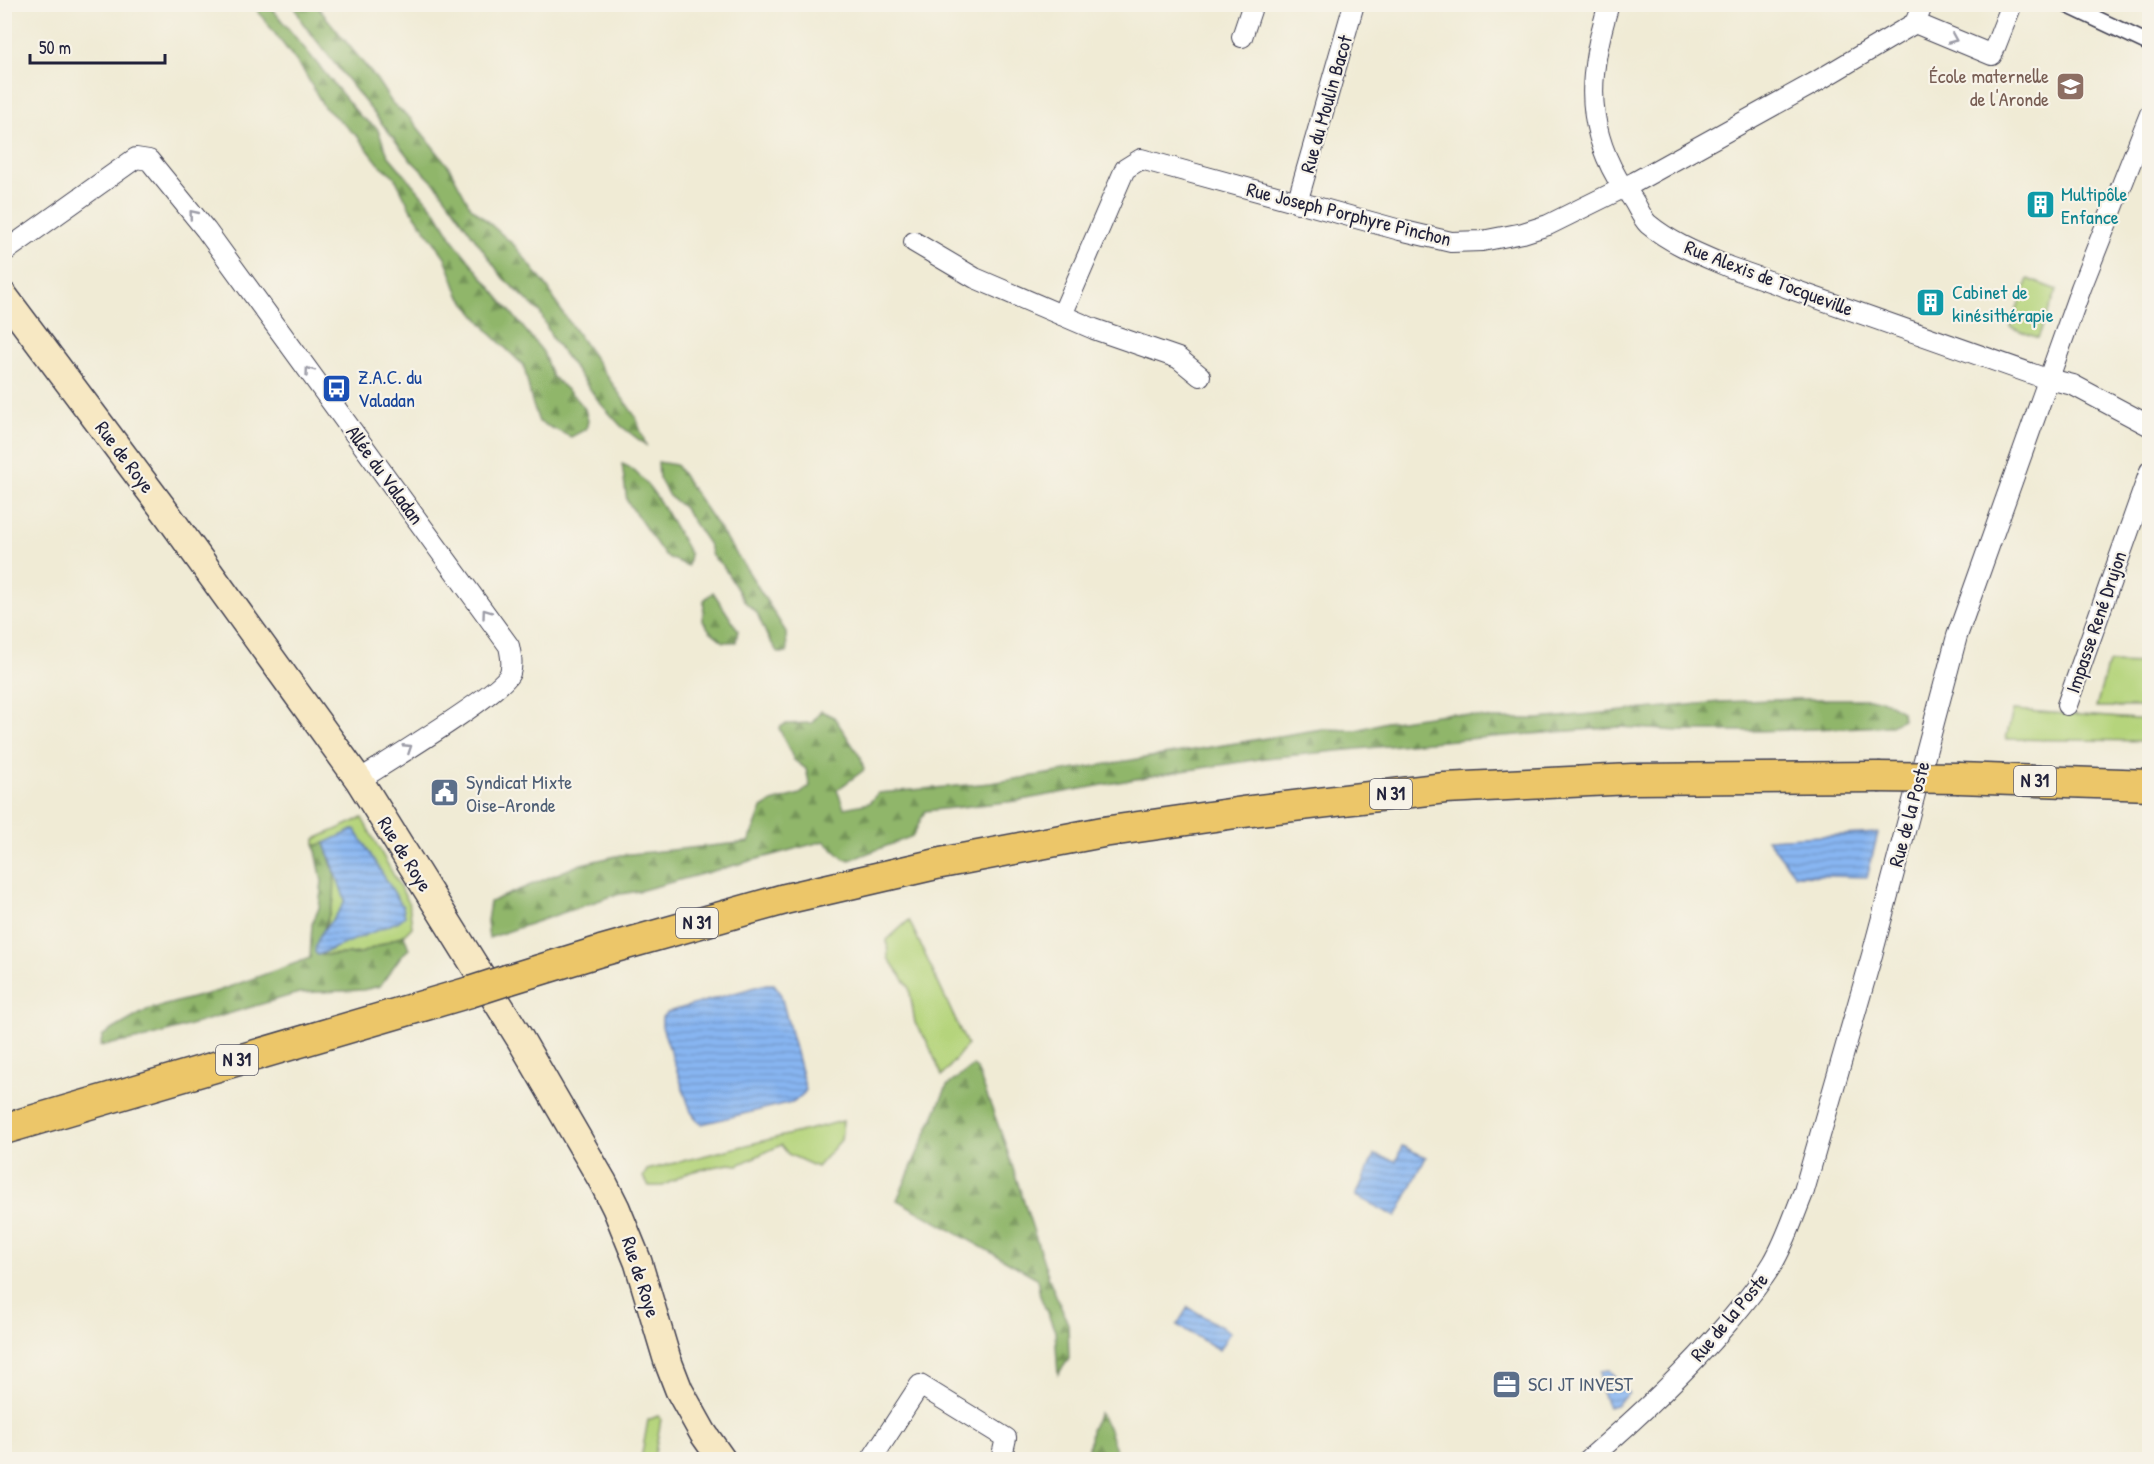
<svg xmlns="http://www.w3.org/2000/svg" width="2154" height="1464" viewBox="0 0 2154 1464" font-family="'Patrick Hand',sans-serif">
<defs>
<pattern id="forest-firs" width="22" height="20" patternUnits="userSpaceOnUse" patternTransform="scale(1.5)"><rect width="22" height="20" fill="#90b66b"/><path d="M5 1l3.5 6h-7zM16 11l3.5 6h-7z" fill="#759459"/></pattern>
<pattern id="water-rules" width="6" height="5" patternUnits="userSpaceOnUse" patternTransform="scale(1.5)"><rect width="6" height="5" fill="#88b6f2"/><path d="M0 2.5h6" fill="none" stroke="#6f94c5"/></pattern>
</defs>
<rect width="100%" height="100%" fill="#f7f3e8"/>
<filter id="ink" filterUnits="userSpaceOnUse"><feTurbulence type="fractalNoise" baseFrequency=".0167" numOctaves="2"/><feDisplacementMap in="SourceGraphic" scale="12" xChannelSelector="R" yChannelSelector="G"/><feConvolveMatrix kernelMatrix="1 2 1 2 8 2 1 2 1" color-interpolation-filters="sRGB"/></filter>
<filter id="wash" filterUnits="userSpaceOnUse"><feTurbulence type="fractalNoise" baseFrequency=".008" numOctaves="4" result="noise"/><feDisplacementMap in="SourceGraphic" scale="24" xChannelSelector="R" yChannelSelector="G"/><feGaussianBlur stdDeviation="1.35" result="paint"/><feColorMatrix in="noise" values="0 0 0 0 0 0 0 0 0 0 0 0 0 0 0 0 0 1.4 0 .05"/><feComposite in="paint" operator="in"/></filter>
<g filter="url(#wash)">
<rect width="100%" height="100%" fill="#f0ebd5"/>
<g fill="#b5d47b" stroke="#6c7b5b" stroke-width="1.5">
<path d="M2028,279L2057,290L2038,338L2010,327Z"/>
<path d="M2108,663L2149,664V707H2096Z"/>
<path d="M2013,710L2149,720V741L2006,739Z"/>
<path d="M362,818L409,903L412,927L404,935L361,953L322,955L324,929L334,900L325,843L315,846V839Z"/>
<path d="M909,920L967,1045L942,1076L927,1041L915,1023L909,987L888,958L887,940Z"/>
<path d="M843,1121L841,1140L817,1167L788,1154L781,1145L738,1165L729,1164L703,1169L687,1173L663,1186H649L643,1177L647,1170Z"/>
<path d="M658,1416L661,1419L654,1459H641L648,1420Z"/>
</g>
<g fill="url(#forest-firs)" stroke="#596c53" stroke-width="1.5">
<path d="M253,5H269L360,116L377,128L388,155L437,213L455,243L543,352L552,376L577,399L585,409L588,421L586,429L571,437L539,422L532,402L524,366L491,334L459,295L445,257L410,208L394,176L379,164L358,137L324,107L303,70Z"/>
<path d="M294,5H316L377,80L392,103L411,119L449,167L470,206L515,246L548,288L558,306L635,416L646,445L621,426L601,404L552,338L540,312L503,278L439,188L409,158L302,22Z"/>
<path d="M658,462L676,465L748,571L786,632L787,653H778L767,636L757,613L745,602L723,566L712,556L709,545L684,508L669,496L659,478Z"/>
<path d="M622,464C648,472 676,530 690,554L688,566L665,556L627,501Z"/>
<path d="M713,592L738,630L736,642H724L710,631L703,621L704,600Z"/>
<path d="M1798,699H1881L1902,711L1903,719L1889,726L1758,731H1679L1620,727L1429,742L1266,758L1157,775L1016,801L925,811L913,836L850,860L844,859L824,841L639,891L615,895L489,938L487,921L490,902L581,864L621,855L749,842L762,808L772,802L800,794L810,786L806,769L794,760L779,728L785,724L812,723L821,711L834,717L861,758L864,770L837,790L844,808L869,803L878,793L991,783L1322,729L1357,730L1386,722L1451,713L1492,719H1538L1720,702Z"/>
<path d="M325,843L335,876L334,900L324,929L322,955L359,954L404,935L409,949L401,956L380,986L363,990L299,993L146,1038L100,1046L103,1035L147,1010L218,991L310,958L312,924L319,908L322,881L315,846Z"/>
<path d="M973,1066L977,1069L1003,1138L1050,1281L1068,1324L1069,1359L1058,1374L1055,1331L1040,1296L1037,1278L897,1200L947,1086Z"/>
<path d="M1099,1413L1108,1427L1119,1459H1088L1091,1430Z"/>
</g>
<g fill="url(#water-rules)" stroke="#556c96" stroke-width="1.5">
<path d="M355,829L403,907L405,916L399,921L318,955L315,952C317,927 337,922 345,900L325,843Z"/>
<path d="M1878,833L1867,877L1795,875L1767,839Z"/>
<path d="M766,984H774L780,992L806,1090L801,1097L792,1102L702,1124L697,1120L691,1112L662,1027V1017L668,1012Z"/>
<path d="M1402,1146L1426,1157L1396,1217L1356,1196L1374,1155L1396,1161Z"/>
<path d="M1188,1307L1230,1332L1219,1350L1177,1325Z"/>
<path d="M1609,1370L1629,1393L1616,1405L1608,1407L1601,1390L1600,1371Z"/>
</g>
</g>
<g filter="url(#ink)">
<g fill="none" stroke-linecap="round" stroke-linejoin="round">
<defs>
<path id="pedestrian" d="M2065,4L2150,44"/>
<g id="minor">
<path d="M1609,4C1590,66 1583,119 1617,178C1621,185 1627,190 1631,197C1637,205 1641,217 1648,224C1672,244 1701,255 1729,267L2041,377L2073,385L2150,426"/>
<path d="M1915,23L1992,55L2012,4"/>
<path d="M1242,37L1253,4"/>
<path d="M1297,203L1354,4"/>
<path d="M914,242L975,278L1094,329L1178,358L1200,376"/>
<path d="M4,252L136,158L149,160L206,230L509,646C511,655 513,664 510,673C503,692 384,764 359,780"/>
<path d="M1062,315L1125,169L1141,159L1400,230L1451,242L1482,241L1523,233L1548,225L1635,182L1814,83L1915,23L1923,4"/>
<path d="M2067,705L2150,471"/>
<path d="M871,1460L920,1385L1006,1438L1001,1460"/>
<path d="M1588,1460C1637,1418 1684,1374 1726,1325C1743,1305 1759,1286 1773,1263C1786,1241 1794,1215 1804,1191L1872,955L1957,636L2081,288L2150,114"/>
</g>
<path id="secondary" d="M4,296L162,507L359,780L519,1037L603,1182L616,1208L638,1262L667,1359L679,1390L703,1433L722,1460"/>
<g id="primary">
<path d="M1959,778L2150,785"/>
<path d="M507,980L601,951L785,899L941,863L1103,832L1243,812L1445,788L1632,779L1878,777"/>
<path d="M4,1129L470,992"/>
</g>
</defs>
<use href="#pedestrian" stroke="#414052" stroke-width="18"/>
<use href="#minor" stroke="#414052" stroke-width="22"/>
<use href="#secondary" stroke="#414052" stroke-width="30"/>
<use href="#primary" stroke="#414052" stroke-width="33"/>
<use href="#pedestrian" stroke="#fff" stroke-width="15"/>
<use href="#minor" stroke="#fff" stroke-width="20"/>
<use href="#secondary" stroke="#f7e8c3" stroke-width="27"/>
<use href="#primary" stroke="#ecc669" stroke-width="30"/>
<defs>
<g id="primary-bridge">
<path d="M1878,777L1959,778"/>
<path d="M470,992L507,980"/>
</g>
</defs>
<use href="#primary-bridge" stroke="#414052" stroke-width="33" stroke-linecap="butt"/>
<use href="#primary-bridge" stroke="#ecc669" stroke-width="30"/>
</g>
<defs><path id="oneway-chevron" d="M-2-3.5L2.5 0L-2 3.5" fill="none" stroke-width="1.6" stroke-linecap="round" stroke-linejoin="round" transform="scale(1.5)"/></defs>
<g stroke="#9c9ca7">
<use href="#oneway-chevron" transform="translate(1953 39) rotate(23)"/>
<use href="#oneway-chevron" transform="translate(193 214) rotate(-129)"/>
<use href="#oneway-chevron" transform="translate(309 371) rotate(-126)"/>
<use href="#oneway-chevron" transform="translate(486 613) rotate(-126)"/>
<use href="#oneway-chevron" transform="translate(408 748) rotate(-33)"/>
</g>
</g>
<defs>
<symbol id="school-square" viewBox="-11 -11 22 22"><rect x="-9" y="-9" width="18" height="18" rx="4" fill="#8d6e63" stroke="#f7f3e8"/><path d="M0-5L7-2L0 1L-7-2ZM-4 1L0 2.5L4 1V4Q0 6-4 4Z" fill="#fff"/></symbol>
<symbol id="building-square" viewBox="-11 -11 22 22"><rect x="-9" y="-9" width="18" height="18" rx="4" fill="#0f9aa8" stroke="#f7f3e8"/><path d="M-4-6H4V6H1V3H-1V6H-4ZM-2.5-4.3h1.7v1.8h-1.7ZM.8-4.3h1.7v1.8H.8ZM-2.5-1h1.7V.8h-1.7ZM.8-1h1.7V.8H.8Z" fill="#fff"/></symbol>
<symbol id="bus-square" viewBox="-11 -11 22 22"><rect x="-9" y="-9" width="18" height="18" rx="4" fill="#1a4fb4" stroke="#f7f3e8"/><path d="M-5-6H5V4H4V6H2V4H-2V6H-4V4H-5ZM-3.5-4V0h7V-4ZM-3.5 1.2v1.5H-2V1.2ZM2 1.2v1.5H3.5V1.2Z" fill="#fff"/></symbol>
<symbol id="civic-square" viewBox="-11 -11 22 22"><rect x="-9" y="-9" width="18" height="18" rx="4" fill="#5c6f8a" stroke="#f7f3e8"/><path d="M-.6-6.5H3V-4.5H.6V-3L4-1V1h2V6H-6V1h2V-1L-.6-3ZM-1.2 2.5V6h2.4V2.5Z" fill="#fff"/></symbol>
<symbol id="office-square" viewBox="-11 -11 22 22"><rect x="-9" y="-9" width="18" height="18" rx="4" fill="#5c6f8a" stroke="#f7f3e8"/><path d="M-6-3h4V-5.5h4V-3h4V5H-6ZM-1-4.5V-3h2v-1.5ZM-6 0V1H6V0Z" fill="#fff"/></symbol>
</defs>
<g fill-rule="evenodd">
<use href="#school-square" x="2054" y="70" width="33" height="33"/>
<use href="#building-square" x="2024" y="188" width="33" height="33"/>
<use href="#building-square" x="1914" y="286" width="33" height="33"/>
<use href="#bus-square" x="320" y="372" width="33" height="33"/>
<use href="#civic-square" x="428" y="776" width="33" height="33"/>
<use href="#office-square" x="1490" y="1368" width="33" height="33"/>
</g>
<g text-anchor="middle" stroke-width="4.5" stroke-linejoin="round" paint-order="stroke">
<g fill="#f7f3e8" stroke="#62616f" stroke-width="1.5">
<rect x="2014" y="766" width="42" height="30" rx="4.5"/>
<rect x="1370" y="779" width="42" height="30" rx="4.5"/>
<rect x="676" y="908" width="42" height="30" rx="4.5"/>
<rect x="216" y="1045" width="42" height="30" rx="4.5"/>
</g>
<g font-size="18" font-weight="bold" fill="#22223b">
<text x="2035" y="787">N 31</text>
<text x="1391" y="800">N 31</text>
<text x="697" y="929">N 31</text>
<text x="237" y="1066">N 31</text>
</g>
<g font-size="20" fill="#785e54" stroke="#f7f3e8" text-anchor="end">
<text x="2049" y="83">École maternelle<tspan x="2049" dy="23">de l'Aronde</tspan></text>
</g>
<g font-size="20" fill="#22223b" stroke="#f7f3e8">
<text transform="translate(1326 104) rotate(-74)" y="7">Rue du Moulin Bacot</text>
<text transform="translate(1349 214) rotate(14)" y="7">Rue Joseph Porphyre Pinchon</text>
<text transform="translate(1769 278) rotate(21)" y="7">Rue Alexis de Tocqueville</text>
<text transform="translate(125 457) rotate(53)" y="7">Rue de Roye</text>
<text transform="translate(385 475) rotate(54)" y="7">Allée du Valadan</text>
<text transform="translate(2096 622) rotate(-71)" y="7">Impasse René Drujon</text>
<text transform="translate(1909 814) rotate(-75)" y="7">Rue de la Poste</text>
<text transform="translate(405 854) rotate(58)" y="7">Rue de Roye</text>
<text transform="translate(641 1277) rotate(72)" y="7">Rue de Roye</text>
<text transform="translate(1729 1317) rotate(-50)" y="7">Rue de la Poste</text>
</g>
<g font-size="20" fill="#0d838f" stroke="#f7f3e8" text-anchor="start">
<text x="2061" y="201">Multipôle<tspan x="2061" dy="23">Enfance</tspan></text>
<text x="1952" y="299">Cabinet de<tspan x="1952" dy="23">kinésithérapie</tspan></text>
</g>
<g font-size="20" fill="#164399" stroke="#f7f3e8" text-anchor="start">
<text x="358" y="384">Z.A.C. du<tspan x="358" dy="23">Valadan</tspan></text>
</g>
<g font-size="20" fill="#4e5e75" stroke="#f7f3e8" text-anchor="start">
<text x="466" y="789">Syndicat Mixte<tspan x="466" dy="23">Oise-Aronde</tspan></text>
<text x="1528" y="1391">SCI JT INVEST</text>
</g>
</g>
<rect width="2154" height="1464" fill="none" stroke="#f7f3e8" stroke-width="24"/>
<path d="M30 54v9h135v-9" fill="none" stroke="#22223b" stroke-width="3"/>
<text x="39" y="54" font-size="18" fill="#22223b" stroke="#f7f3e8" stroke-width="4.5" paint-order="stroke">50 m</text>
</svg>
